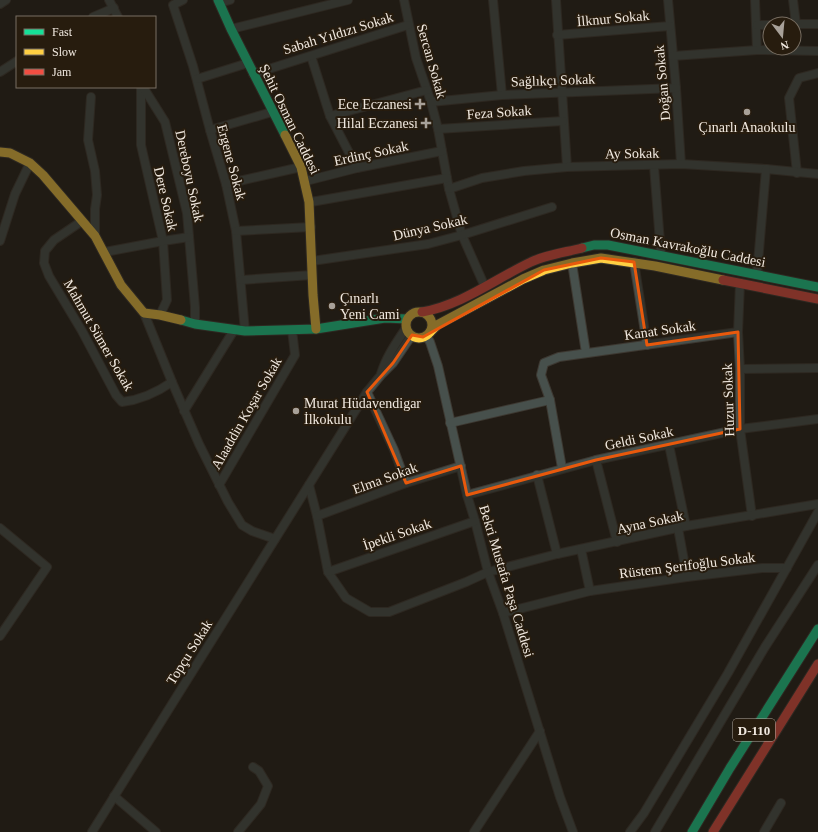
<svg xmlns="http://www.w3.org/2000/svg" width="818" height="832" viewBox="0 0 818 832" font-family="'Times New Roman',serif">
<rect width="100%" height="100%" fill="#211b14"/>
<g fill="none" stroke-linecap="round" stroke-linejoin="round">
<defs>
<g id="street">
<path d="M109,0L118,17"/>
<path d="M183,0L173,5L193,66L210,130L226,184L236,231L245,331"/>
<path d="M404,0L416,58L431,102L438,129L449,189L462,235L485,287"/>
<path d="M493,0L502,95"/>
<path d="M556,0L567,167"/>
<path d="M668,0L676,88L681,164"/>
<path d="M755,0L757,50"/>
<path d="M793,0L796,24"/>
<path d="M219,3L230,0"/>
<path d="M0,4L6,0"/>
<path d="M93,17L114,8"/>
<path d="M791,24H818"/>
<path d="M757,25H770"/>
<path d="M231,29L348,0"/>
<path d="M557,35L670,26"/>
<path d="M311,56L330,116L357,168"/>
<path d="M673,56L757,50L818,51"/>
<path d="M0,72L17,61"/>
<path d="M253,74L408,25"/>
<path d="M197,79L248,63"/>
<path d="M141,87V145L163,241L167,300L160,315"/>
<path d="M143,87L165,122L187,213L195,307V324"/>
<path d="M91,97L88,140L95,171L97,195L95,209V236"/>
<path d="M431,102L502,95L676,88"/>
<path d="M330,116L427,90"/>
<path d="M438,129L563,121"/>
<path d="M210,130L272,112"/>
<path d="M654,166L661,255"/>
<path d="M797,173L789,98L799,78L818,73"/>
<path d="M306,181L357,168L442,151"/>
<path d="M226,184L301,167"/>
<path d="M449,189L482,178L524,171L567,167L681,164L766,169L818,174"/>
<path d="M311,202L447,178"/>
<path d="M82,221L54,240L45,251L44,263L49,276L82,331L116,395L122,402C141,400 156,393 172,382L144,313"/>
<path d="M236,231L311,227"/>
<path d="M0,241L15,194L30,163"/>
<path d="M105,252L163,241L189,237"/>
<path d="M312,261L428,244L462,235L552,207"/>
<path d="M634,262L647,345"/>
<path d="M572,263L586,353"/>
<path d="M757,274L766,169"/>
<path d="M241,280L312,275"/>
<path d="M740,283L738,332L740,369V429L752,516"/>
<path d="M426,335L430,342L438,366L467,495L475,521L488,572L503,613L560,797L573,832"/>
<path d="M740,369L818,368"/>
<path d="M381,374C386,357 396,343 406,328"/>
<path d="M172,382L199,444L228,502L242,525L252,531L275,539"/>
<path d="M367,392L394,450L406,483"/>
<path d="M184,411L234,330"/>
<path d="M450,423L550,400"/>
<path d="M669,445L686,526"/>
<path d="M596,460L617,542"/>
<path d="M562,468L550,400L541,375L544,363L559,357L738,332"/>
<path d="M537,475L557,554"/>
<path d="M219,485L295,355L292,330"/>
<path d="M309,485L317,516L328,572L346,598L370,612H389L466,582L488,572L557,554L686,526L818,504"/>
<path d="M467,495L596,460L740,429L818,419"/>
<path d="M317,516L406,483L461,466"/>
<path d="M0,528L47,567L0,636"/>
<path d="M678,528L687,577"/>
<path d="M581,549L590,591"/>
<path d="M328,572L475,521"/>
<path d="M503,613L590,591L687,577L762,568H787"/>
<path d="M114,796L156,832"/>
<path d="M92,832L367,392L381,375L393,363L412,335"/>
<path d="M238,832L261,804L268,786L259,771L253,767"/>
<path d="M474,832L540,731"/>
<path d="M630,832L644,813L728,673L818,512"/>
<path d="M655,832L765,647L818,565"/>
<path d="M764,832L781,803"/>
</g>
<g id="fast">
<path d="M218,0L231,29L285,135"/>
<path d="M582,248L594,245H608L818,287"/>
<path d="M181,320L195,324L245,331L316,329L385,318L407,319"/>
<path d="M692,832L730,768L818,629"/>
</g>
<g id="slow">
<path d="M285,135L301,167L309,202L313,295L316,329"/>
<path d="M0,152L10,153L30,163L43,175L95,236L121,285L144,313L160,315L181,320"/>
<circle cx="419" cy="325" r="13"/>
<path d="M430,332L437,325L523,279L544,270L572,263L601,258L655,266L723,280"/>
</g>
<g id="jam">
<path d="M723,280L818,299"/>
<path d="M422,312C462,305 495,279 531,262C545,255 567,252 582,248"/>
<path d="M713,832L818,664"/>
</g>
</defs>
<use href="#street" stroke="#3d3831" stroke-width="10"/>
<use href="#fast" stroke="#3d3831" stroke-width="11"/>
<use href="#slow" stroke="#3d3831" stroke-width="11"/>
<use href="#jam" stroke="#3d3831" stroke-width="11"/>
<use href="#street" stroke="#47504c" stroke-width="8"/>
<use href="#fast" stroke="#16e098" stroke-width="9"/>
<use href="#slow" stroke="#ffcf43" stroke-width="9"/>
<use href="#jam" stroke="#f24e42" stroke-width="9"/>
</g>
<path d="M0 0H818V832H0ZM601,258L634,262L647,345L738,332L740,429L596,460L467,495L461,466L406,483L367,392L393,363L412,335L423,337L544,270Z" fill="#211b14" fill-opacity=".55" fill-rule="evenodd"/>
<path fill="none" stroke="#e8590c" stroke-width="3" stroke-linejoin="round" d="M601,258L634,262L647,345L738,332L740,429L596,460L467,495L461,466L406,483L367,392L393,363L412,335L423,337L544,270Z"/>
<g fill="#a8a199" stroke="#271c0e" stroke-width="1.5">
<path d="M418 98h4v4h4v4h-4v4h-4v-4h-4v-4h4z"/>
<circle cx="747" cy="112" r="4"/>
<path d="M424 117h4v4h4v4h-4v4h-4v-4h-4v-4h4z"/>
<circle cx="332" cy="306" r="4"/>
<circle cx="296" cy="411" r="4"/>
</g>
<g text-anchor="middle" stroke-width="4" stroke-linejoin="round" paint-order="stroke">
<rect fill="#271c0e" stroke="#b4aca1" stroke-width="1" x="733" y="719" width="42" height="22" rx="3"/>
<g font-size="13" font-weight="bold" fill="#f1e9e0">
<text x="754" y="735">D-110</text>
</g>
<g font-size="14" fill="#f1e9e0" stroke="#271c0e">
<text transform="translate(613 18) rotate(-5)" y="5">İlknur Sokak</text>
<text transform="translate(338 33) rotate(-17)" y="5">Sabah Yıldızı Sokak</text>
<text transform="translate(432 61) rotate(74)" y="5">Sercan Sokak</text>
<text transform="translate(553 80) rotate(-2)" y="5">Sağlıkçı Sokak</text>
<text transform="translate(662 83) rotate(-95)" y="5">Doğan Sokak</text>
<text transform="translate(499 112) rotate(-4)" y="5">Feza Sokak</text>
<text transform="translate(290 119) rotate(64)" y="5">Şehit Osman Caddesi</text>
<text transform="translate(371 153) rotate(-12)" y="5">Erdinç Sokak</text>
<text transform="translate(632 153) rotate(-1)" y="5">Ay Sokak</text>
<text transform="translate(232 162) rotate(75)" y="5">Ergene Sokak</text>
<text transform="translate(190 176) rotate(78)" y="5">Dereboyu Sokak</text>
<text transform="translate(166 199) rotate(77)" y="5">Dere Sokak</text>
<text transform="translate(430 227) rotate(-13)" y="5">Dünya Sokak</text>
<text transform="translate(688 247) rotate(11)" y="5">Osman Kavrakoğlu Caddesi</text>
<text transform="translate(660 330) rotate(-8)" y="5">Kanat Sokak</text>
<text transform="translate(99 335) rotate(60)" y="5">Mahmut Sümer Sokak</text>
<text transform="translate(728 400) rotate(-92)" y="5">Huzur Sokak</text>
<text transform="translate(246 413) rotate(-60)" y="5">Alaaddin Koşar Sokak</text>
<text transform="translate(639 438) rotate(-12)" y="5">Geldi Sokak</text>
<text transform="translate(385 478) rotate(-20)" y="5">Elma Sokak</text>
<text transform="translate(650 522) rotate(-12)" y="5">Ayna Sokak</text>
<text transform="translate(397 534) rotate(-19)" y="5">İpekli Sokak</text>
<text transform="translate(687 565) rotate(-7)" y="5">Rüstem Şerifoğlu Sokak</text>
<text transform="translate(507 581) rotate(73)" y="5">Bekri Mustafa Paşa Caddesi</text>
<text transform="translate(189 652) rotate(-58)" y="5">Topçu Sokak</text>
</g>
<g font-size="14" fill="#f1e9e0" stroke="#271c0e" text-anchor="end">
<text x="412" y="109">Ece Eczanesi</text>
<text x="418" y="128">Hilal Eczanesi</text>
<text x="747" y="132" text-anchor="middle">Çınarlı Anaokulu</text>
<text x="340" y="303" text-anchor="start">Çınarlı<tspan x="340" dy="16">Yeni Cami</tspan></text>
<text x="304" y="408" text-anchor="start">Murat Hüdavendigar<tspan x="304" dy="16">İlkokulu</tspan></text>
</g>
</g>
<rect x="16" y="16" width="140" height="72" fill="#271c0e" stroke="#786e62"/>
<rect x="24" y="29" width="20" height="6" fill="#16e098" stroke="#786e62"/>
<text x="52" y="36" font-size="12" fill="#f1e9e0">Fast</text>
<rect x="24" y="49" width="20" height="6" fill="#ffcf43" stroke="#786e62"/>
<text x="52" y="56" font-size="12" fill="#f1e9e0">Slow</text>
<rect x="24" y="69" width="20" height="6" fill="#f24e42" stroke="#786e62"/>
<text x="52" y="76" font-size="12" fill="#f1e9e0">Jam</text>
<g transform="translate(782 36) rotate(164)"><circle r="19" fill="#271c0e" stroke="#786e62"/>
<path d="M0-3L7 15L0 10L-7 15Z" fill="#a8a199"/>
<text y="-6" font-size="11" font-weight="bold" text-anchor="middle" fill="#f1e9e0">N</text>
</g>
</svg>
